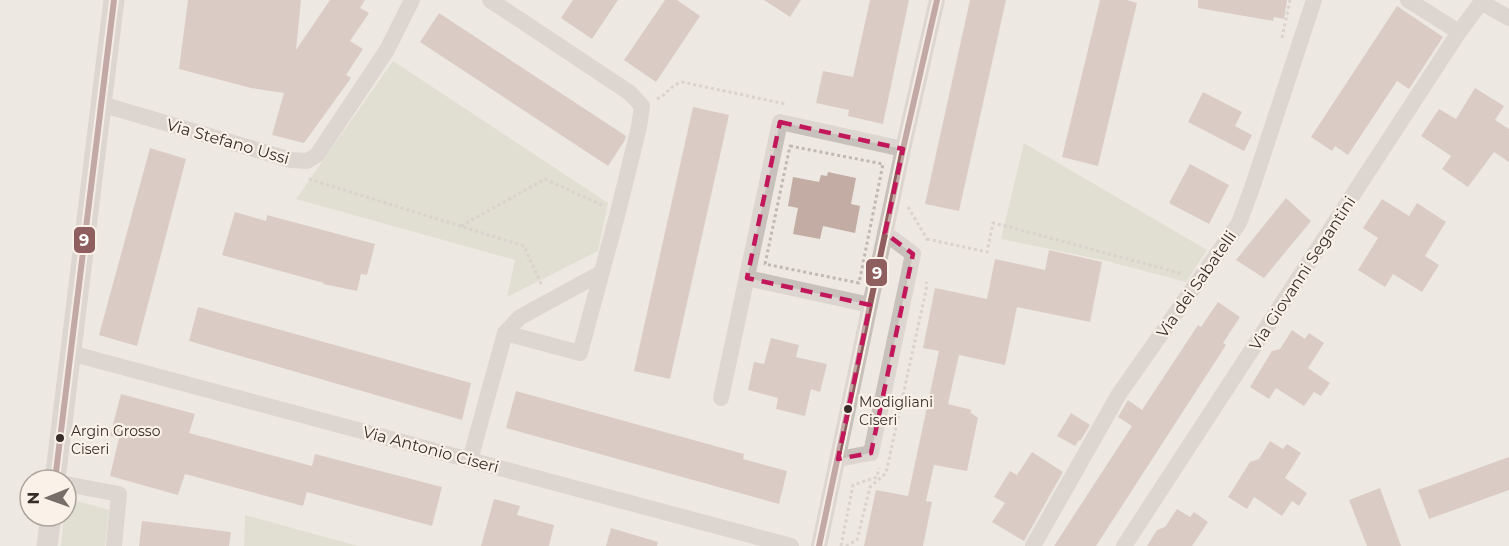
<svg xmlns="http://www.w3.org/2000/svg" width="1509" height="546" viewBox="0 0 1509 546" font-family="Montserrat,sans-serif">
<rect width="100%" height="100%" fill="#eee8e2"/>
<g fill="#cfd4bc">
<path d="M393,61L608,203L598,251L507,297L515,260L296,199Z"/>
<path d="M1024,143L1207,250L1186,282L1103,260L1001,239Z"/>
<path d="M66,498L109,510L105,546H61L64,516H66Z"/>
<path d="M245,515L358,546H244Z"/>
</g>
<g fill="#c2aca3">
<path d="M188,0H301L296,50L330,0H365L360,8L369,13L350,41L363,49L346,75L351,78L304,143L272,135L284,93L251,88L179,69Z"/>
<path d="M573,0H618L592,39L561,18Z"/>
<path d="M665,0H677L700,16L656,82L624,60Z"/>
<path d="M764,0H801L790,17Z"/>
<path d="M870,0H909L883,124L848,116L849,110L816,103L823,71L853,77Z"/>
<path d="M970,0H1006L959,211L925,204Z"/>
<path d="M1100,0H1127L1137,3L1098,166L1062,157Z"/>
<path d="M1198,0H1287L1284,19L1274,17L1273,21L1198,8Z"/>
<path d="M1397,6L1443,37L1409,89L1397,81L1348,155L1335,146L1332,151L1311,137Z"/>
<path d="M439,13L626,136L625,140L608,166L420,42Z"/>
<path d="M1475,88L1504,106L1495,120L1509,129V162L1494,152L1468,187L1442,169L1451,156L1421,136L1439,109L1456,119Z"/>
<path d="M1203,92L1242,112L1235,126L1252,135L1244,151L1188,122Z"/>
<path d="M693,107L729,115L670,379L634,371Z"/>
<path d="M150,148L186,159L137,346L99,335Z"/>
<path d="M1190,164L1229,185L1209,224L1169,203Z"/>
<path d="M828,172L856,178L851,204L860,206L855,233L823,226L820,239L793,234L798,208L788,206L793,177L819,182L821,175L827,176Z"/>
<path d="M1286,198L1311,221L1264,278L1236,260Z"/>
<path d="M1382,199L1409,216L1417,203L1446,222L1425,256L1439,265L1422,292L1393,274L1385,287L1358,270L1378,238L1363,228Z"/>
<path d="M235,212L266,221L267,215L375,244L367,275L361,274L357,291L323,284L324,283L222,255Z"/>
<path d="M1049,250L1102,262L1090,322L1017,307L1005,365L959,355L948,404L972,410L970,412L978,418L967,471L934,465L926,501L932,502L923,546H864L876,490L908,496L939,351L923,348L935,288L987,299L995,259L1045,270Z"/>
<path d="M1218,302L1240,317L1223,343L1226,345L1096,546H1054L1132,426L1118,417L1128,400L1142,410L1198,325L1201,327Z"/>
<path d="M198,307L471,383L462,420L189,341Z"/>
<path d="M1292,330L1305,339L1309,333L1324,343L1308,368L1330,383L1321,396L1314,392L1304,406L1276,388L1269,399L1250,387L1272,351L1280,349Z"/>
<path d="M771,338L799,345L796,357L827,364L820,392L811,389L805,416L776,409L778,398L748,390L754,362L764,364Z"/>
<path d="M516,391L744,454L743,459L787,471L779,504L506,428Z"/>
<path d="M121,394L195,414L189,433L312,466L315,454L442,487L432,526L307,492L303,506L185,474L178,495L110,476L119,438L110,436Z"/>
<path d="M1071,413L1090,425L1080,441L1079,440L1075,446L1057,436Z"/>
<path d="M1270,441L1283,449L1287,444L1301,453L1285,478L1307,493L1299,506L1292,501L1282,516L1254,497L1247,509L1228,497L1250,462L1259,459Z"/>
<path d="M1032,452L1063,472L1024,541L992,522L1005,503L994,497L1010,471L1017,475Z"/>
<path d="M1509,457V490L1429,519L1418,490Z"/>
<path d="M1380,488L1401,546H1367L1349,500Z"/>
<path d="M494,499L520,506L517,515L554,525L549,546H481Z"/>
<path d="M1177,509L1190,517L1194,512L1208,522L1192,546H1147L1157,530L1165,527Z"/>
<path d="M142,521L231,532L229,546H139Z"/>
<path d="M611,528L658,542L657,546H606Z"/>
</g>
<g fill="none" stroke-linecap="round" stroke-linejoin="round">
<g stroke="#c0b9b3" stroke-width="3" stroke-dasharray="3 3" stroke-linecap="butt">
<path d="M1282,38L1290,0"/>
<path d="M657,99C668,94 669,86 682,82L786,104"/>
<path d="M790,146L883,164L859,283L765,264Z"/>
<path d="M309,179L524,246L542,286"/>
<path d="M908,207L927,239L926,243"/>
<path d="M461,226L545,179L604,206"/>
<path d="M927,239L987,252L993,223L1006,226L1183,274"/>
<path d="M841,546L853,485L877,477L879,468"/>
<path d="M846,546L857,540L870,487L886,473L926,290L927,285L926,282"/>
</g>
<g stroke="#c7c0bb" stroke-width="16">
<path d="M490,0L630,93L642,106L639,127L618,212L580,353L505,333"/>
<path d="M1408,0L1459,32"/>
<path d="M1481,2L1509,18"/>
<path d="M101,104L291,160L307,161L317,155L387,50L412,0"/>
<path d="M747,278L870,305"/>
<path d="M70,353L791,546"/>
<path d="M721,398L780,122L903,149"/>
<path d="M838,459L871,453L913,254L885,233"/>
<path d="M470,460L505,333L519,318L533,310L601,273"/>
<path d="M66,484L119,494L114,546"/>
<path d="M819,546L903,149L937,0"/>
<path d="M1033,546L1119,394L1239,223L1253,185L1314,0"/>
<path d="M1124,546L1459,32L1483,0"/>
</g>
<g stroke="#c7c0bb" stroke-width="21">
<path d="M55,480L114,0"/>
<path d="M47,546L51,516"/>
</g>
<defs>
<g id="bus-1">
<path d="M55,480L114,0"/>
<path d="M819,546L903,149L937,0"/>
</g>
</defs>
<use href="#bus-1" stroke="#faf2e9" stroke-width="10"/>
<use href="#bus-1" stroke="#8f5e5e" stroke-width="6"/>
</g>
<path d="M0 0H1509V546H0ZM780,122L903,149L885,233L913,254L871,453L838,459L870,305L747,278Z" fill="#eee8e2" fill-opacity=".55" fill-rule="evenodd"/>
<path fill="none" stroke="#c2185b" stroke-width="4.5" stroke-dasharray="12 8" stroke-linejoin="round" d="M780,122L903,149L885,233L913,254L871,453L838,459L870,305L747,278Z"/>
<g fill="#382d28" stroke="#faf2e9" stroke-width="2">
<circle cx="848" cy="409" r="5"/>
<circle cx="60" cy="438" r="5"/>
</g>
<g text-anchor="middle" stroke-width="4.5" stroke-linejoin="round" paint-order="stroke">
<g font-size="14" fill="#382d28" stroke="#faf2e9" text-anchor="start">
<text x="859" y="407">Modigliani<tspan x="859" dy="18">Ciseri</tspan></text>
<text x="71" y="436">Argin Grosso<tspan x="71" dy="18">Ciseri</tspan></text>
</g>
<g font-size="16" fill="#382d28" stroke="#faf2e9">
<text transform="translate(228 141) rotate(16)" y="6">Via Stefano Ussi</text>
<text transform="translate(1302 273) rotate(-57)" y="6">Via Giovanni Segantini</text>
<text transform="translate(1196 284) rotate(-55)" y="6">Via dei Sabatelli</text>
<text transform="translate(431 449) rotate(15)" y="6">Via Antonio Ciseri</text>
</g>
</g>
<g stroke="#faf2e9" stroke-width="2">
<rect x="73" y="226" width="23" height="28" rx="6" fill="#8f5e5e"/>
<rect x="865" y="258" width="23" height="29" rx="6" fill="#8f5e5e"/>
</g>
<g font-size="16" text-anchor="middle" font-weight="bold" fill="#fff">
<text x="84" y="246">9</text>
<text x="877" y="279">9</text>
</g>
<g transform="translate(48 498) rotate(269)"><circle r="28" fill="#faf2e9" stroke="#aca39c" stroke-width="1.5"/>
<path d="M0-4.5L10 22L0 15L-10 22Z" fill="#786e69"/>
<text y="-9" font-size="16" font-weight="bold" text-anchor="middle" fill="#382d28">N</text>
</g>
</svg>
